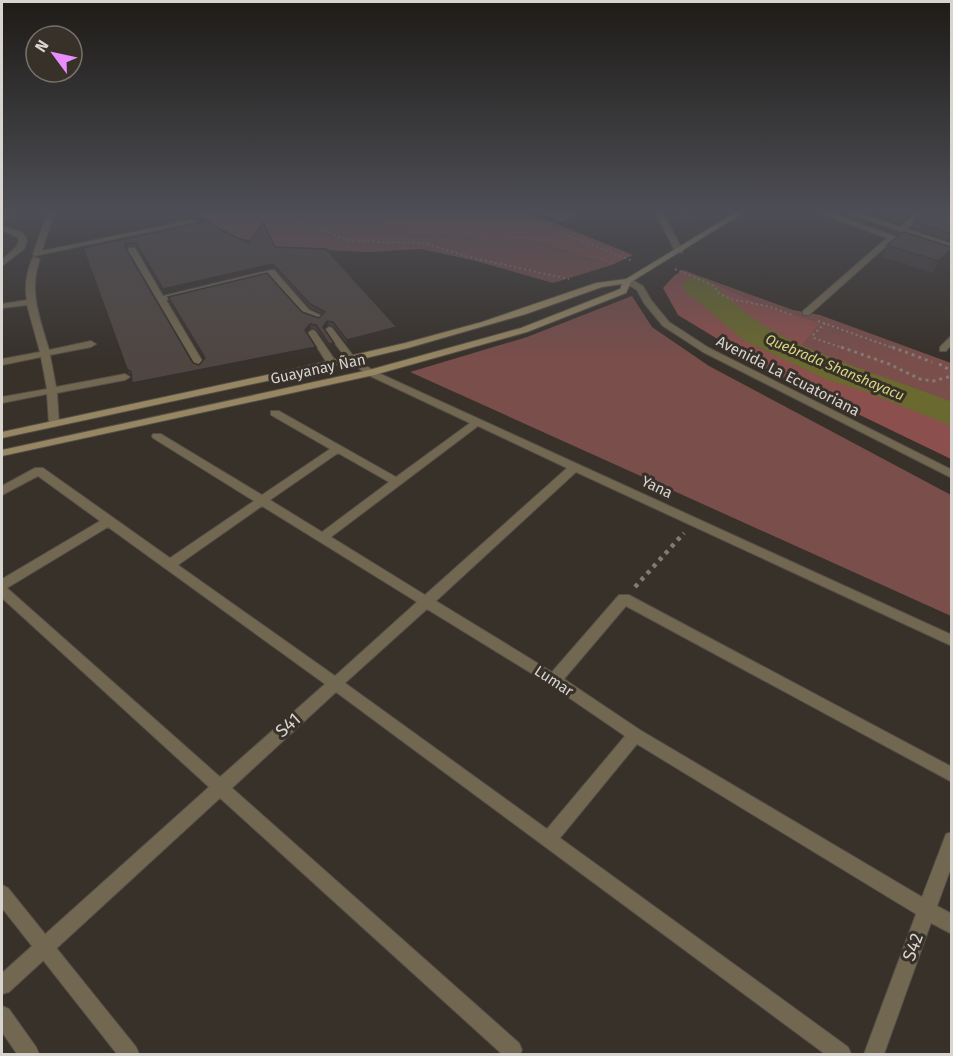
<svg xmlns="http://www.w3.org/2000/svg" width="953" height="1056" viewBox="0 0 953 1056" font-family="'Fira Sans',sans-serif">
<rect width="100%" height="100%" fill="#37312a"/>
<g fill="#794e4b">
<path d="M204,211H351L412,235L531,240L612,265L553,283L476,261L421,249L369,252L281,248L236,237L202,217Z"/>
<path d="M683,270L793,310L820,315L951,363V409L883,380L844,368L764,333L674,276Z"/>
<path d="M632,296L652,327L709,366L951,495V616L410,372L527,337Z"/>
</g>
<g fill="#8b504d">
<path d="M351,211H515L549,221L633,255L612,265L531,240L412,235Z"/>
<path d="M683,270L768,308L820,323L799,348C849,370 901,388 951,409V459L775,374L678,315L663,288L674,276Z"/>
</g>
<g fill="none" stroke-linecap="round" stroke-linejoin="round">
<path fill="#6a692f" fill-rule="evenodd" d="M696,277L706,280C726,295 746,315 768,328C825,360 891,378 952,402V426L864,391L828,380L745,341L686,292L682,286L686,280Z"/>
<defs>
<g id="service">
<path d="M10,211H18L2,221V216Z"/>
<path d="M2,226L23,233L27,240L24,249L2,266V260L17,246L19,240L17,237L2,230Z"/>
<path d="M129,248H135L163,296L271,270H274L309,310L324,317L320,320L303,314L269,275L166,300L204,364L199,367L196,366L128,250Z"/>
<path d="M33,257L40,259C28,291 40,318 49,350L91,341L96,344L91,347L50,355L56,387L125,374L130,377L125,380L57,393L59,424L54,427L49,424L47,394L2,403V397L47,389L41,357L2,365V359L40,352L27,305L2,308V304L27,300C24,285 27,271 33,257Z"/>
<path d="M329,327L332,328L354,357V361H348L325,330Z"/>
<path d="M312,330L315,331L337,363L335,365L332,366L327,363L308,333Z"/>
</g>
<g id="minor">
<path d="M48,211H55L42,251L192,220L196,222L34,256L33,254Z"/>
<path d="M536,211H546L562,216L572,211H581L562,221Z"/>
<path d="M655,211H662L683,251L682,253L675,251Z"/>
<path d="M813,211H824L914,243L910,245L893,240L809,315H803V311L887,238Z"/>
<path d="M842,211H853L901,227L918,211H925L907,229L952,244V249Z"/>
<path d="M952,335V344L946,351H940V347Z"/>
<path d="M351,356L374,371L952,635V646L576,472L436,601L552,672L619,595H629L952,767V782L626,606L564,679L640,730L922,897L946,834L952,832V865L937,906L952,914V934L931,923L884,1054H864L916,914L637,744L560,838L848,1047L851,1054H825L336,692L232,788L519,1043L522,1050L520,1054H502L220,798L9,992L2,994V973L209,787L2,598V579L100,521L38,476L2,495V486L35,468H43L170,558L254,501L153,438L152,436L153,434H161L262,495L330,449L271,415V411H279L396,477L470,423L368,375L348,361L346,359ZM478,426L567,468L425,595L331,537ZM338,453L389,482L322,532L270,500ZM262,506L417,602L335,676L178,565ZM108,527L325,684L220,777L7,588ZM427,609L549,684L625,736L547,829L345,683Z"/>
</g>
<g id="tertiary">
<path d="M625,279H631L643,286L651,300L669,322L709,348L952,470V478L703,352L663,326L644,303L637,290L625,283Z"/>
<path d="M2,885L8,888L136,1047L139,1054H117L2,908Z"/>
<path d="M2,1006L9,1009L36,1047L39,1054H17L2,1032Z"/>
</g>
<path id="secondary" d="M738,211H746L631,282L626,293L527,332L374,375L2,456V450L369,370L521,328L620,289L622,284L602,287L526,314L408,348L290,376L2,438V432L290,370L405,343L482,322L596,283L626,279Z"/>
</defs>
<use href="#service" stroke="#544e48" stroke-width="2"/>
<use href="#minor" stroke="#544e48" stroke-width="2"/>
<use href="#tertiary" stroke="#544e48" stroke-width="2"/>
<use href="#secondary" stroke="#544e48" stroke-width="2"/>
<g stroke="#807b75" stroke-width="2" stroke-dasharray="2 3" stroke-linecap="butt">
<path d="M247,211L300,222L351,241L424,243L473,258L569,279"/>
<path d="M204,216L227,211"/>
<path d="M559,232L633,261"/>
<path d="M675,269L714,286L719,293L730,299L767,306L793,315"/>
<path d="M818,321L896,349"/>
<path d="M825,323L813,335L814,338L846,349"/>
</g>
<g stroke="#807b75" stroke-width="3" stroke-dasharray="3 4" stroke-linecap="butt">
<path d="M841,347L889,364L920,379L933,381L952,376"/>
<path d="M892,347L932,362"/>
<path d="M939,364L952,371"/>
</g>
<path stroke="#807b75" stroke-width="4.5" stroke-dasharray="4 5" stroke-linecap="butt" d="M635,587L684,533"/>
<use href="#service" fill="#726851" fill-rule="evenodd"/>
<use href="#minor" fill="#726851" fill-rule="evenodd"/>
<use href="#tertiary" fill="#726851" fill-rule="evenodd"/>
<use href="#secondary" fill="#968662" fill-rule="evenodd"/>
</g>
<g fill="#443c39" fill-rule="evenodd">
<path d="M675,211H706L692,220L679,219Z"/>
<path d="M862,211H917L901,224Z"/>
<path d="M951,211V237L948,240L912,227L914,221Z"/>
<path d="M222,231L249,243L275,247L397,331L347,344L334,327L328,325L324,330L335,347L330,348L317,330L311,328L307,333L316,347L317,351L134,387L131,375L129,374L83,248ZM127,247H137L164,293L274,268L310,308L323,314L319,318L302,312L168,297L169,301L204,359L199,365L193,363L126,250Z"/>
<path d="M887,245L948,259L933,273L883,257Z"/>
</g>
<g fill="#37312e">
<path d="M694,211H706L692,220Z"/>
<path d="M913,211H917L901,224L903,219Z"/>
<path d="M951,249L948,259L933,273L938,261Z"/>
<path d="M273,264L274,268L164,293L163,289Z"/>
<path d="M327,321L328,325L323,331V327Z"/>
<path d="M310,324L311,328L306,334L305,330Z"/>
<path d="M397,327V331L347,344V340Z"/>
<path d="M334,343L335,347L330,348L329,344Z"/>
<path d="M316,347L317,351L134,387L132,383Z"/>
</g>
<g fill="#4f4642" stroke="#37312e" stroke-width="1.5" fill-rule="evenodd">
<path d="M878,211H913L903,219Z"/>
<path d="M923,211H951V234L914,221Z"/>
<path d="M208,221L222,231L249,243L263,223L275,247L326,249L397,327L347,340L333,322L327,321L323,327L334,343L329,344L316,325L310,324L305,330L316,347L132,383L131,372L127,369L83,248ZM126,243H136L163,289L273,264L310,304L325,312L319,318L302,312L267,273L168,297L205,358L199,365L193,363L125,247Z"/>
<path d="M904,232L951,247V249L938,261L887,245Z"/>
</g>
<linearGradient id="sky" x2="0" y2="1"><stop stop-color="#1e1b17"/><stop offset="0.59" stop-color="#4d4e55"/><stop offset="1" stop-color="#4d4e55" stop-opacity="0"/></linearGradient>
<rect width="953" height="359" fill="url(#sky)"/>
<g text-anchor="middle" stroke-width="6" stroke-linejoin="round" paint-order="stroke">
<g font-size="14" font-style="italic" fill="#d9d880" stroke="#37312a">
<text transform="translate(835 367) rotate(23)" y="5">Quebrada Shanshayacu</text>
</g>
<g font-size="15" fill="#d8d4d0" stroke="#37312a">
<text transform="translate(318 369) rotate(-12)" y="5">Guayanay Ñan</text>
<text transform="translate(788 376) rotate(27)" y="5">Avenida La Ecuatoriana</text>
<text transform="translate(657 487) rotate(25)" y="5">Yana</text>
<text transform="translate(554 681) rotate(33)" y="5">Lumar</text>
</g>
<g font-size="18" fill="#d8d4d0" stroke="#37312a">
<text transform="translate(288 725) rotate(-42)" y="6">S41</text>
<text transform="translate(913 947) rotate(-70)" y="6">S42</text>
</g>
</g>
<rect width="953" height="1056" fill="none" stroke="#d8d4d0" stroke-width="6"/>
<g transform="translate(54 54) rotate(303)"><circle r="28" fill="#37312a" stroke="#77726c" stroke-width="1.5"/>
<path d="M0-4.5L10 22L0 15L-10 22Z" fill="#ea8dfc"/>
<text y="-9" font-size="16" font-weight="bold" text-anchor="middle" fill="#d8d4d0">N</text>
</g>
</svg>
